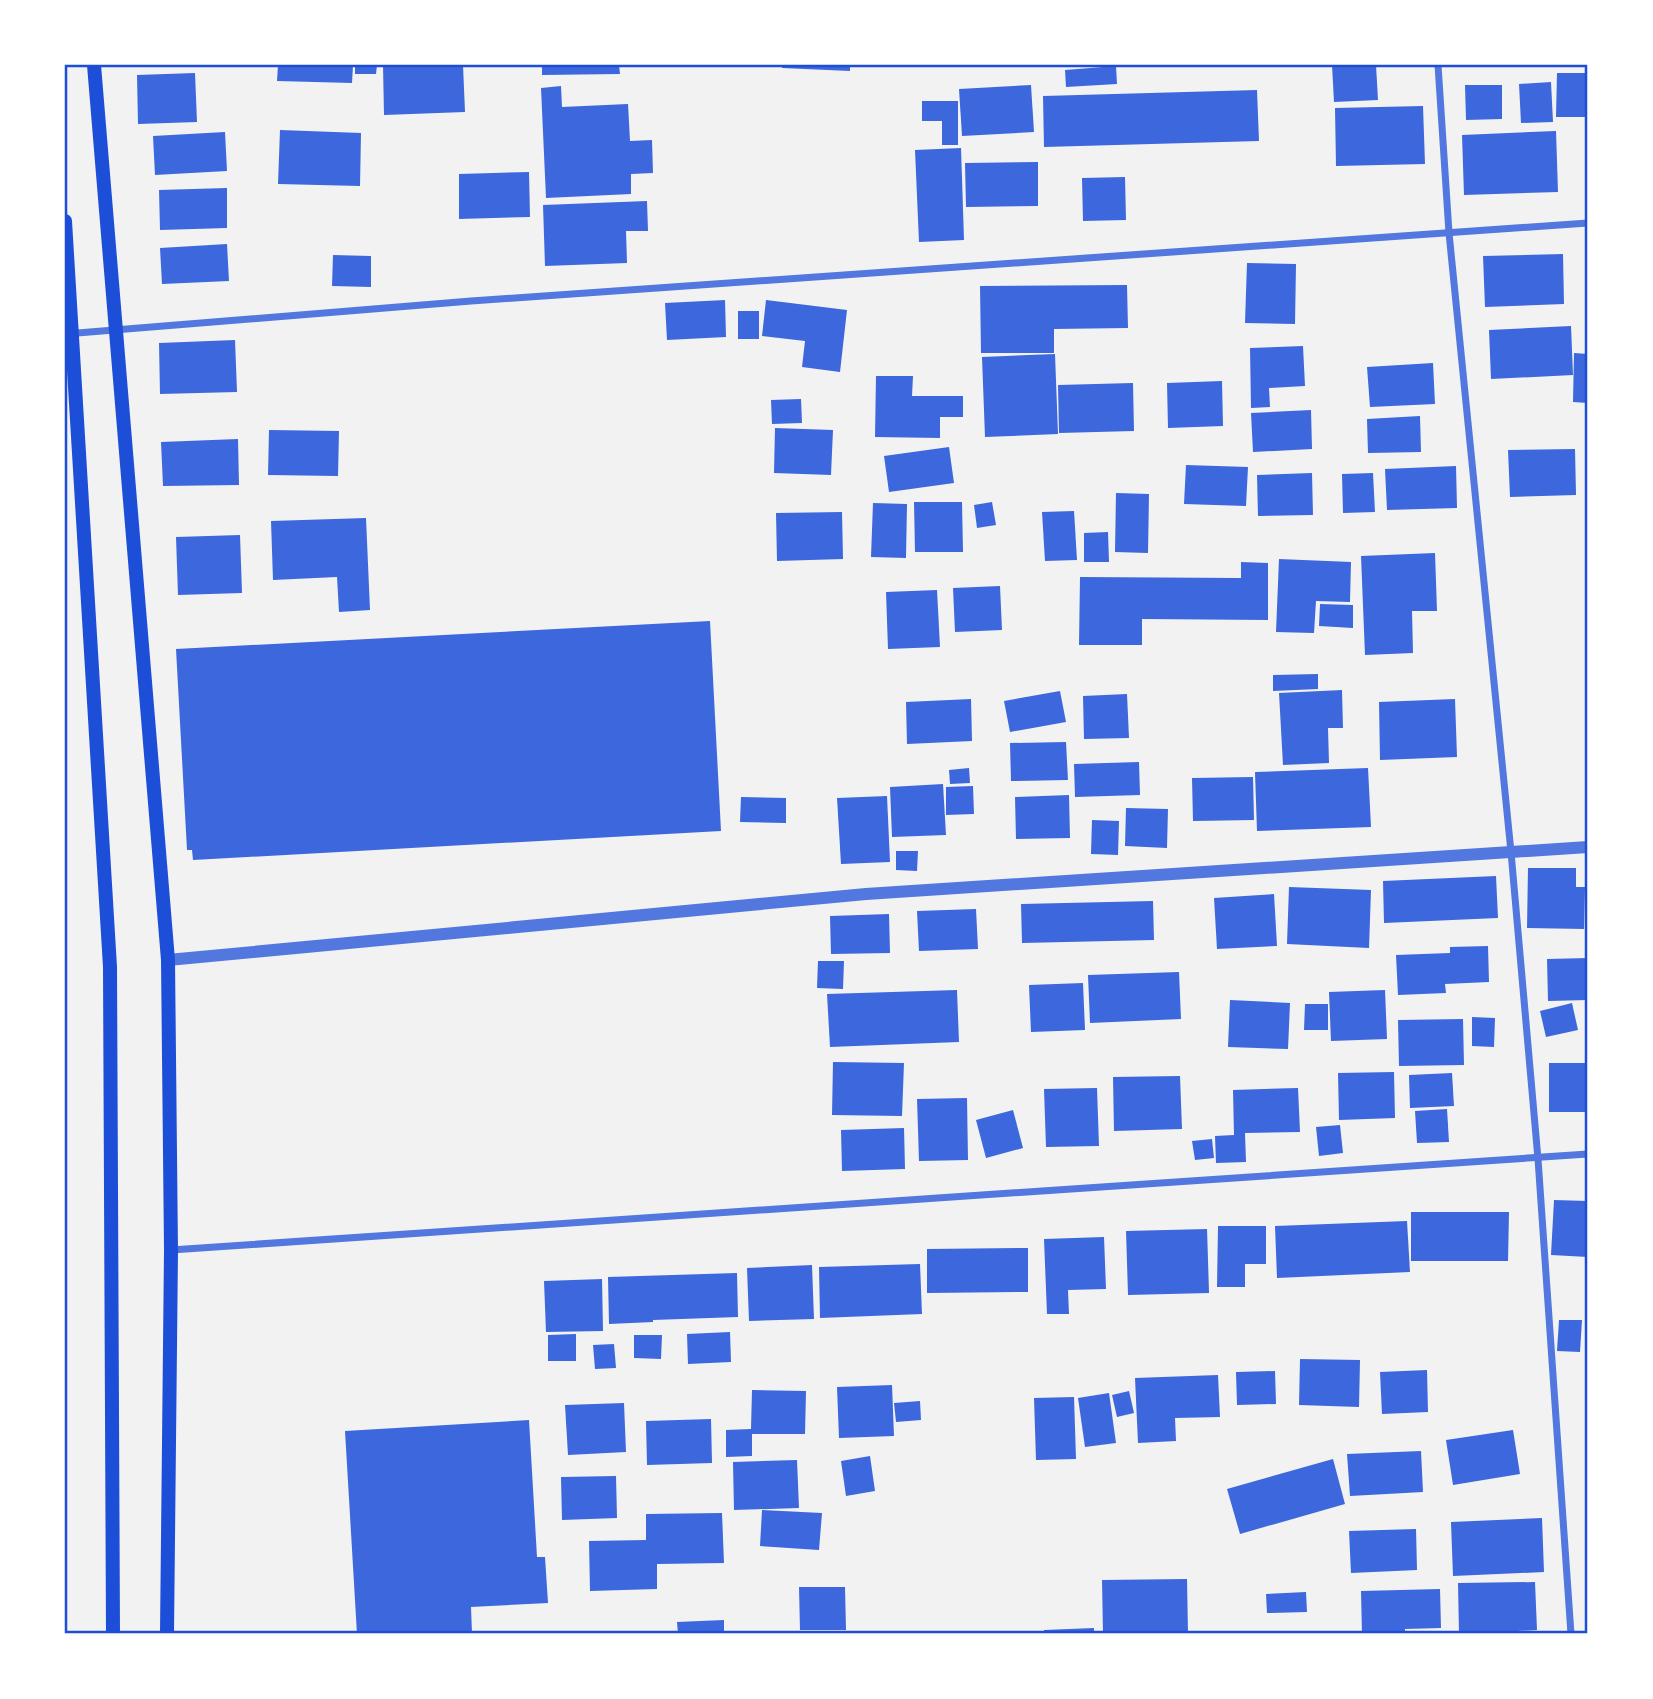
<svg xmlns="http://www.w3.org/2000/svg" width="1653" height="1699" viewBox="0 0 1653 1699" font-family="Jost,sans-serif">
<rect width="100%" height="100%" fill="#f2f2f2"/>
<g fill="#3d67dc">
<path d="M278,65H353L352,83L277,81Z"/>
<path d="M355,65H377L376,74H355Z"/>
<path d="M383,65H463L465,112L384,115Z"/>
<path d="M542,65H619L620,74L542,75Z"/>
<path d="M782,65H850V71L782,68Z"/>
<path d="M1332,65H1376L1378,100L1334,102Z"/>
<path d="M1116,66L1117,84L1066,87L1065,70Z"/>
<path d="M195,73L197,122L138,124L137,75Z"/>
<path d="M1557,73H1588V117H1556Z"/>
<path d="M1551,82L1553,122L1521,123L1519,84Z"/>
<path d="M1031,85L1034,132L962,136L959,89Z"/>
<path d="M1465,85H1502V119L1466,120Z"/>
<path d="M561,86L562,107L628,104L630,141L652,140L653,173L631,174V194L546,198L541,88Z"/>
<path d="M1257,90L1259,141L1044,147L1043,96Z"/>
<path d="M922,101H958V145H942V121H922Z"/>
<path d="M1423,106L1425,164L1336,166L1335,108Z"/>
<path d="M280,130L361,133L360,186L278,184Z"/>
<path d="M1556,131L1558,192L1464,195L1462,135Z"/>
<path d="M225,132L227,171L155,175L153,136Z"/>
<path d="M961,148L964,240L919,242L915,150Z"/>
<path d="M1038,162V206L966,207L965,163Z"/>
<path d="M529,172L530,217L459,219V174Z"/>
<path d="M1125,177L1126,220L1083,221L1082,178Z"/>
<path d="M227,188V228L160,230L159,190Z"/>
<path d="M647,201L648,231H626L627,263L545,266L543,205Z"/>
<path d="M227,244L229,281L162,284L160,248Z"/>
<path d="M1563,254L1564,304L1485,307L1483,256Z"/>
<path d="M333,255L371,256V287L332,286Z"/>
<path d="M1247,263L1296,264L1295,324L1245,323Z"/>
<path d="M1127,285L1128,328L1054,329V353H981L980,286Z"/>
<path d="M725,300L726,337L667,340L665,303Z"/>
<path d="M766,300L847,310L840,372L802,367L805,341L762,336Z"/>
<rect x="738" y="311" width="21" height="28"/>
<path d="M1571,326L1573,375L1491,379L1489,330Z"/>
<path d="M235,340L237,392L160,394L159,343Z"/>
<path d="M1303,346L1305,386L1269,388L1270,407L1251,408L1250,348Z"/>
<path d="M1574,353L1588,354V403L1573,402Z"/>
<path d="M1055,354L1058,434L985,437L982,357Z"/>
<path d="M1433,363L1435,404L1370,407L1367,367Z"/>
<path d="M876,376H913L912,396H963V417H940V438L875,437Z"/>
<path d="M1222,381L1223,426L1168,428L1167,383Z"/>
<path d="M1133,383L1134,431L1059,433L1058,385Z"/>
<path d="M801,399L802,423L772,424L771,400Z"/>
<path d="M1311,410L1312,449L1253,452L1251,413Z"/>
<path d="M1420,416L1421,452L1368,453L1367,419Z"/>
<path d="M775,428L833,430L831,475L774,473Z"/>
<path d="M269,430L339,431L338,476L268,475Z"/>
<path d="M238,439L239,485L163,486L161,442Z"/>
<path d="M949,447L954,483L889,492L884,456Z"/>
<path d="M1575,449L1576,495L1510,497L1508,450Z"/>
<path d="M1186,465L1248,467L1246,506L1184,504Z"/>
<path d="M1456,466L1457,508L1387,510L1385,469Z"/>
<path d="M1312,473L1313,515L1258,516L1257,475Z"/>
<path d="M1373,473L1375,512L1343,513L1342,474Z"/>
<path d="M1116,493L1149,494L1148,553L1115,552Z"/>
<path d="M914,502H962L963,552H915Z"/>
<path d="M992,502L996,525L977,528L974,505Z"/>
<path d="M873,503L907,504L906,558L871,557Z"/>
<path d="M1074,511L1077,560L1045,561L1042,512Z"/>
<path d="M842,512L843,559L777,561L776,513Z"/>
<path d="M366,518L370,610L339,612L337,577L273,580L271,521Z"/>
<path d="M1108,532L1109,562H1084V533Z"/>
<path d="M240,535L242,593L178,595L176,537Z"/>
<path d="M1435,553L1437,611H1412L1413,653L1365,655L1361,556Z"/>
<path d="M1279,559L1351,562L1350,602L1316,601L1314,633L1276,632Z"/>
<path d="M1241,562L1268,563V620L1142,619V645H1079L1080,577L1241,578Z"/>
<path d="M1000,586L1002,630L955,632L953,588Z"/>
<path d="M937,590L940,647L888,649L886,592Z"/>
<path d="M1320,604L1353,605V628L1319,626Z"/>
<path d="M710,621L721,831L193,860L192,850H187L176,649Z"/>
<path d="M1318,674V689L1273,691V675Z"/>
<path d="M1342,690L1343,728H1328L1329,763L1283,765L1279,693Z"/>
<path d="M1060,691L1066,722L1010,732L1004,701Z"/>
<path d="M1127,694L1129,738L1084,739L1083,696Z"/>
<path d="M971,699L972,741L907,744L906,702Z"/>
<path d="M1455,699L1457,757L1380,760L1379,702Z"/>
<path d="M1066,742L1068,780L1011,781L1010,743Z"/>
<path d="M1139,762L1140,795L1075,797L1074,764Z"/>
<path d="M969,768L970,783L950,784L949,770Z"/>
<path d="M1368,768L1371,827L1257,831L1255,772Z"/>
<path d="M1253,777L1254,820L1193,821L1192,778Z"/>
<path d="M943,784L946,835L892,837L890,787Z"/>
<path d="M973,786L974,814L946,815V787Z"/>
<path d="M1069,795L1070,838L1016,839L1015,797Z"/>
<path d="M887,796L890,862L841,864L837,798Z"/>
<path d="M741,797L786,798V823L740,822Z"/>
<path d="M1126,808L1168,809L1167,848L1125,846Z"/>
<path d="M1092,820L1119,821L1118,855L1091,854Z"/>
<path d="M896,851H918L917,871L896,870Z"/>
<path d="M1528,868H1576V887H1585L1584,929L1527,928Z"/>
<path d="M1496,876L1498,918L1384,923L1383,881Z"/>
<path d="M1289,887L1371,890L1369,948L1287,944Z"/>
<path d="M1274,894L1277,946L1217,949L1214,898Z"/>
<path d="M1153,901L1154,940L1022,943L1021,904Z"/>
<path d="M976,909L978,949L919,951L917,911Z"/>
<path d="M889,914L890,953L831,954L830,916Z"/>
<path d="M1488,946L1489,982L1445,984L1446,993L1398,995L1396,955L1450,953V947Z"/>
<path d="M1588,958V1000L1548,1001L1547,959Z"/>
<path d="M818,961H844L843,989L817,988Z"/>
<path d="M1179,972L1181,1019L1090,1023L1088,975Z"/>
<path d="M1083,983L1085,1030L1031,1032L1029,985Z"/>
<path d="M957,990L959,1042L830,1047L827,994Z"/>
<path d="M1385,990L1387,1039L1331,1041L1329,992Z"/>
<path d="M1230,1000L1290,1003L1288,1049L1228,1047Z"/>
<path d="M1572,1003L1578,1030L1546,1037L1540,1011Z"/>
<path d="M1305,1004H1328V1030H1304Z"/>
<path d="M1472,1017L1495,1018L1494,1047L1472,1046Z"/>
<path d="M1463,1019L1464,1065L1399,1066L1398,1020Z"/>
<path d="M833,1062L904,1063L902,1116L832,1115Z"/>
<rect x="1549" y="1063" width="39" height="49"/>
<path d="M1394,1072L1395,1118L1339,1120L1338,1073Z"/>
<path d="M1452,1073L1454,1106L1410,1108L1409,1075Z"/>
<path d="M1180,1076L1182,1129L1114,1131L1113,1077Z"/>
<path d="M1097,1088L1099,1146L1046,1147L1044,1089Z"/>
<path d="M1298,1088L1300,1132L1245,1133L1246,1162L1216,1163L1215,1136L1234,1135L1233,1090Z"/>
<path d="M967,1098L968,1160L919,1161L917,1099Z"/>
<path d="M1447,1109L1449,1142L1417,1143L1415,1111Z"/>
<path d="M1013,1110L1023,1148L986,1158L976,1120Z"/>
<path d="M1340,1125L1343,1153L1319,1156L1316,1127Z"/>
<path d="M904,1128L905,1169L842,1171L841,1130Z"/>
<path d="M1212,1139L1214,1158L1195,1160L1192,1141Z"/>
<path d="M1554,1200L1588,1201V1257L1551,1255Z"/>
<path d="M1411,1212H1509L1508,1261H1411Z"/>
<path d="M1407,1221L1410,1272L1277,1278L1275,1226Z"/>
<path d="M1218,1226H1266V1264H1245V1287H1217Z"/>
<path d="M1207,1229L1209,1293L1128,1295L1126,1231Z"/>
<path d="M1104,1237L1106,1289L1068,1290L1069,1314H1047L1044,1239Z"/>
<path d="M1028,1248V1292L927,1293V1249Z"/>
<path d="M920,1264L922,1314L820,1318L819,1267Z"/>
<path d="M812,1265L814,1319L749,1321L747,1268Z"/>
<path d="M737,1273L738,1317L653,1320V1322L609,1324L608,1277Z"/>
<path d="M602,1279L603,1331L546,1332L544,1281Z"/>
<path d="M1559,1320H1582L1580,1352L1557,1351Z"/>
<path d="M730,1332L731,1362L688,1364L687,1334Z"/>
<path d="M576,1334V1361H548V1335Z"/>
<path d="M634,1335H662L661,1359L634,1358Z"/>
<path d="M614,1344L616,1368L595,1369L593,1345Z"/>
<path d="M1300,1359L1360,1360L1359,1407L1299,1405Z"/>
<path d="M1427,1370L1428,1412L1382,1414L1380,1372Z"/>
<path d="M1275,1371L1276,1404L1237,1405L1236,1372Z"/>
<path d="M1218,1375L1220,1417L1175,1418L1176,1441L1138,1443L1135,1378Z"/>
<path d="M892,1385L894,1436L839,1438L837,1387Z"/>
<path d="M752,1390L806,1391L805,1434H752V1456L726,1457V1430L751,1429Z"/>
<path d="M1129,1391L1134,1413L1117,1417L1112,1395Z"/>
<path d="M1109,1393L1116,1443L1085,1447L1078,1398Z"/>
<path d="M1074,1397L1076,1459L1036,1460L1034,1398Z"/>
<path d="M920,1401L921,1420L896,1422L894,1403Z"/>
<path d="M624,1403L626,1452L568,1455L565,1405Z"/>
<path d="M711,1419L712,1463L647,1465L646,1421Z"/>
<path d="M529,1420L537,1557H545L548,1603L471,1607L472,1633L357,1634L345,1431Z"/>
<path d="M1513,1430L1520,1474L1453,1485L1446,1440Z"/>
<path d="M1421,1451L1423,1492L1350,1496L1347,1454Z"/>
<path d="M870,1456L875,1491L846,1496L841,1461Z"/>
<path d="M1333,1459L1345,1504L1240,1534L1227,1489Z"/>
<path d="M797,1460L799,1508L734,1510L733,1462Z"/>
<path d="M616,1476L617,1518L562,1520L561,1477Z"/>
<path d="M762,1510L822,1513L819,1550L760,1546Z"/>
<path d="M722,1513L724,1563L657,1564V1589L590,1591L589,1541L646,1540V1514Z"/>
<path d="M1542,1518L1544,1572L1453,1576L1451,1522Z"/>
<path d="M1416,1529L1417,1570L1351,1573L1349,1531Z"/>
<path d="M1187,1579L1188,1634H1103L1102,1580Z"/>
<path d="M1535,1582L1537,1630L1459,1634L1458,1583Z"/>
<path d="M799,1587H845L846,1630H800Z"/>
<path d="M1440,1589L1441,1628L1405,1629V1634H1362L1361,1591Z"/>
<path d="M1306,1592L1307,1612L1267,1613L1266,1594Z"/>
<path d="M724,1620V1634H678L677,1622Z"/>
<path d="M1094,1628V1634H1044V1630Z"/>
</g>
<g fill="none" stroke-linecap="round" stroke-linejoin="round">
<g stroke="#5277de" stroke-width="7">
<path d="M1438,65L1449,233L1511,852L1538,1159L1571,1634"/>
<path d="M65,334L471,301L1588,223"/>
<path d="M171,1250L1588,1154"/>
</g>
<path stroke="#5277de" stroke-width="12" d="M168,960L866,894L1588,847"/>
<g stroke="#1d4ed8" stroke-width="14">
<path d="M94,65L168,960L171,1250L167,1634"/>
<path d="M65,221L110,967L113,1634"/>
</g>
</g>
<rect width="1653" height="1699" fill="none" stroke="#ffffff" stroke-width="133"/>
<rect x="66" y="66" width="1520" height="1566" fill="none" stroke="#1d4ed8" stroke-width="2.5"/>
</svg>
